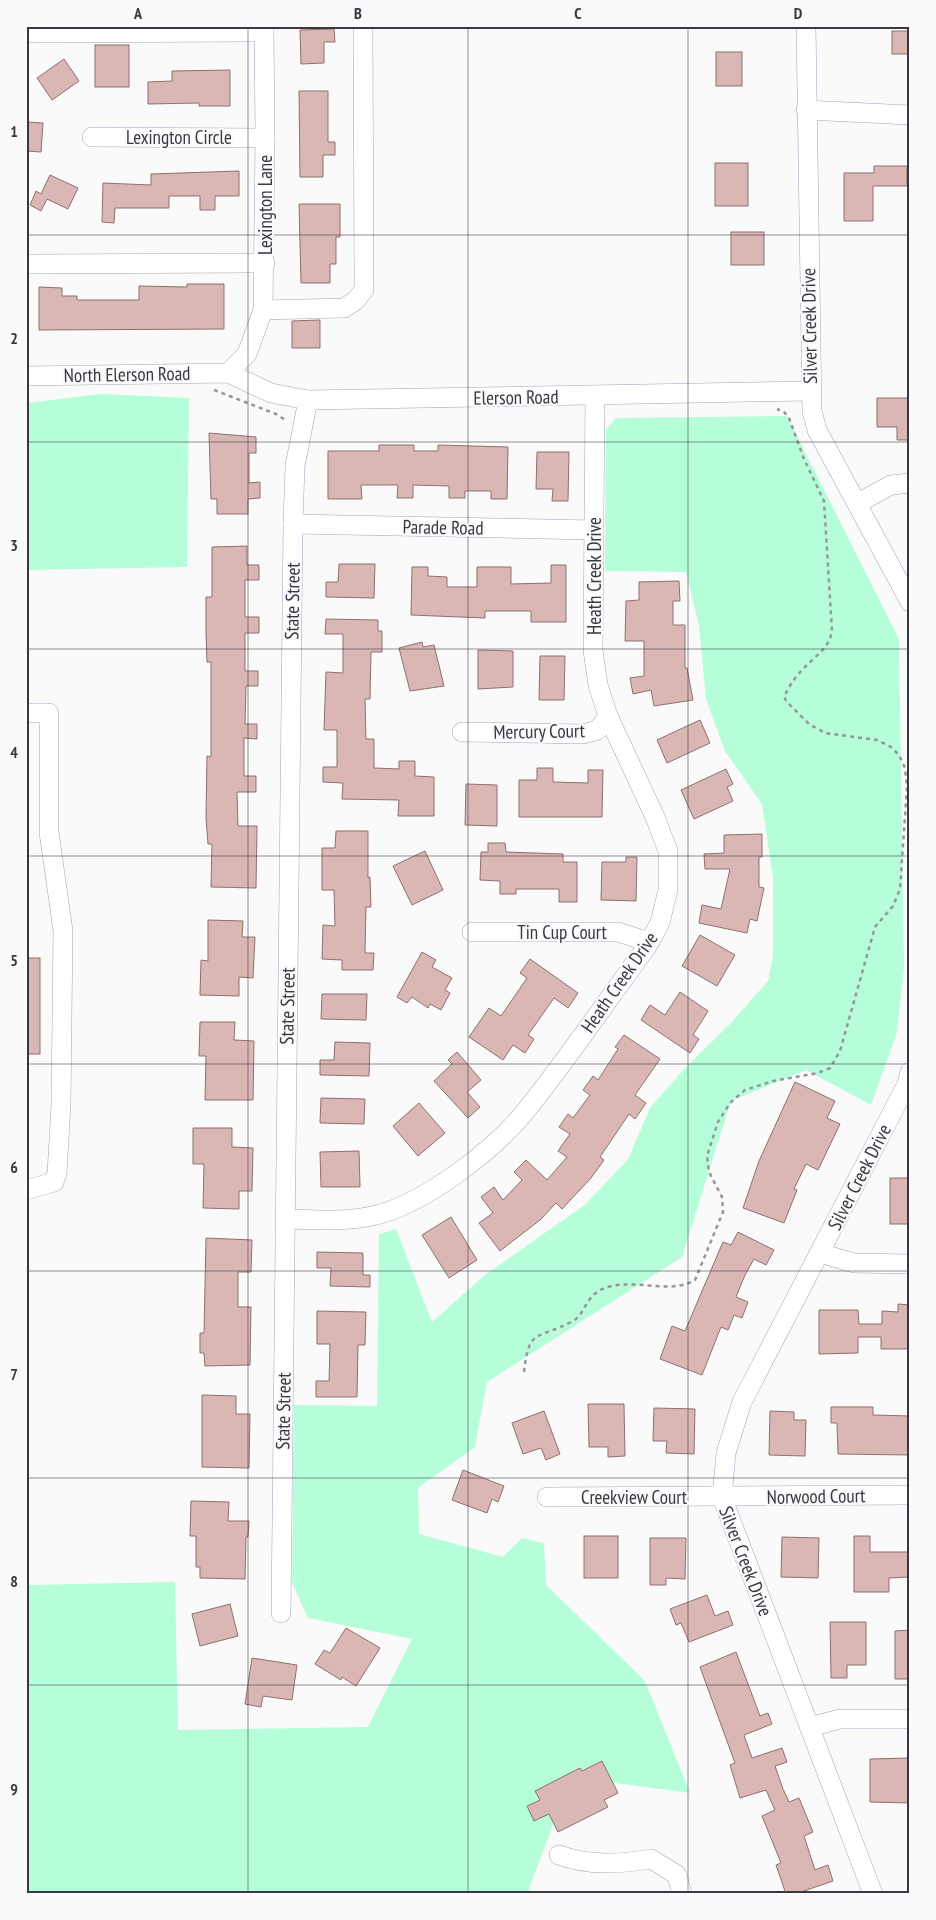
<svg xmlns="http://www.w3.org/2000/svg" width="936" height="1920" viewBox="0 0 936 1920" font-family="'PT Sans Narrow',sans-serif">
<rect width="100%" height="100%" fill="#fafafa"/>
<g fill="#b6fed9">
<path d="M101,394L189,398L187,567L26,570V403Z"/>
<path d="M787,416L899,639L904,967L897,1032L871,1105L806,1070L731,1101L682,1257L487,1382L475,1447L418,1488L419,1534L503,1557L522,1538L544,1543L546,1585L645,1681L690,1793L571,1777L527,1894H26V1585L175,1582L178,1730L368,1727L412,1639L308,1618L292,1583L294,1405L377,1406L379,1234L396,1229L432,1322L485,1275L586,1204L628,1159L650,1108L685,1068L729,1025L768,981L773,956V878L762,804L725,751L706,699L699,626L686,572L605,571L606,429L616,418Z"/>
</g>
<g fill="#dab7b5" stroke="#8f706e">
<path d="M334,29L335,42H324V63L301,64L300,30Z"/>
<rect x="892" y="31" width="18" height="23"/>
<rect x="95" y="45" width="34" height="42"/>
<rect x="716" y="52" width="26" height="34"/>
<path d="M64,59L79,81L52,100L37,78Z"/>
<path d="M230,70V106H199V103L148,104V82L172,81V71Z"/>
<path d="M299,91H328V142H335V155H323V177H300Z"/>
<path d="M26,122L43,123L41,152L26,151Z"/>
<rect x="715" y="163" width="33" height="43"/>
<path d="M874,166H907V186H873V221H844V173H874Z"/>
<path d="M239,171V196H215V210H200V196H169V208H115L114,223L102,222L103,183L151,185V174Z"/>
<path d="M50,175L78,188L68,209L47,199L41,211L30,205L36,191L41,194Z"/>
<path d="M299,204H340V237H336V264H330V283H301Z"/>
<rect x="731" y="232" width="33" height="33"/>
<path d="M187,284H224V329L39,330V287L62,288V296H77V300H139V286L187,287Z"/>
<path d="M320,320V348H292V321Z"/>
<path d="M877,398H910V440H897V427H877Z"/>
<path d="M209,433L256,437V453H249V483L260,482V498L248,499V514H217V499H211Z"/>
<path d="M379,445H414V451H438V445L508,447L507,499H491V491H465V498H449V486L413,485V498H397L398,485H361L362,499H328V451H379Z"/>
<path d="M537,452H569L568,501H552L553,489H536Z"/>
<path d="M247,546V565H259V580H245V617H259V633H245V671H258V686H246L245,724H257V739L244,738V776H256V792H237L238,826H257L256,888L211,887L212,844H208L206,818L207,756L211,757V662H207L206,633V597H212V547Z"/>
<path d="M339,564H375L374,598L326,597V582H338Z"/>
<path d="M551,565H566V622H531V611H485V618L411,615L412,567H428V576L447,577V587H477V567H511V584L551,583Z"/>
<path d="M679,581L680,601H673V625H685V668H687L693,700L654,706L651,690L633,694L630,678L644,676V641H625L626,601L639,600V582Z"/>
<path d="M326,619L378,620V631H382V652H371L370,699H365L366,739H374V768L399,769V761H415V776L434,777V816H398L399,800L342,799L343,783L323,782V767H337V730H324L326,672L343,673V634H325Z"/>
<path d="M422,642L423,647L434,645L444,686L410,691L399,648Z"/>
<path d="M478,650L513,651V687L478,689Z"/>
<path d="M540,656H565L564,700H539Z"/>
<path d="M700,720L710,743L667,763L657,740Z"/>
<path d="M537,768H553V782L588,783V770H603L602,817H519V780H537Z"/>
<path d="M726,769L733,784L727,787L733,801L694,819L681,790Z"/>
<path d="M466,784L497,785V826L465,825Z"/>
<path d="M336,831H368V878L370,877L371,907H366L365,953H374L373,970H342V960L322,959L323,925L335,926L334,890H322V848H335Z"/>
<path d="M762,834V857H759V887L764,888L757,921L750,919L747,933L699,923L702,905L721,909L730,869H705L704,854L724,853V835Z"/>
<path d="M488,843H505L506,852L563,854V862H577V902H559V889H516V894H500V881L480,880L481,852H488Z"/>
<path d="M425,851L443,890L412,905L393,866Z"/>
<path d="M626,857H637L636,901L601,900L602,862H626Z"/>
<path d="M208,920L243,921L242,937H255L253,978L239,977V996L200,995L201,960L208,961Z"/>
<path d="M700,935L735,955L717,986L682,966Z"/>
<path d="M422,952L436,960L432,967L452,978L445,990L450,993L441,1010L430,1004L428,1008L412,997L407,1003L397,997Z"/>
<rect x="26" y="958" width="14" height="96"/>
<path d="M530,959L578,993L568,1008L554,998L528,1035L534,1039L525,1053L513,1045L503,1060L469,1037L489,1008L501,1016L527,978L520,973Z"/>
<path d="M680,992L708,1011L693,1035L699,1039L690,1053L641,1020L650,1005L665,1015Z"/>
<path d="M322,994H367L366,1020L321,1019Z"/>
<path d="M200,1022H235L234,1040L254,1041L253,1100H205L206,1056H199Z"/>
<path d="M624,1035L660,1059L635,1095L646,1103L635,1119L629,1114L600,1157L604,1160L591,1178L562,1209L556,1203L540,1220L500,1251L479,1223L493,1213L481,1197L494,1187L503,1200L522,1180L514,1172L526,1160L547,1180L567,1157L558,1151L570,1134L559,1127L568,1114L573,1118L590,1095L583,1090L593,1076L598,1080L618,1049L615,1047Z"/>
<path d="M335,1042L370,1043L369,1076L320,1075V1060H334Z"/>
<path d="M457,1052L481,1080L467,1092L480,1107L468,1118L434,1081L452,1064L448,1060Z"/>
<path d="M795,1082L835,1101L827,1118L840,1124L818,1170L806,1164L794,1189L797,1190L784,1223L743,1208L759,1161Z"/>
<path d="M321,1098L365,1099L364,1124L320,1123Z"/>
<path d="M419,1103L445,1133L418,1156L393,1126Z"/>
<path d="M193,1128H232V1147L253,1148L252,1191H239V1209L203,1208L204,1164H193Z"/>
<path d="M359,1151L360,1187H321L320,1152Z"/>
<rect x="890" y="1178" width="20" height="46"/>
<path d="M451,1217L477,1260L449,1278L422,1235Z"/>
<path d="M738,1232L774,1250L766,1265L754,1259L745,1275L736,1297L748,1302L742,1318L734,1315L728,1330L721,1327L702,1375L660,1359L672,1326L685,1331L723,1242L731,1245Z"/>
<path d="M206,1238L252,1240L251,1272H238V1307H251L250,1365L205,1366L204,1353H200V1333H204Z"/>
<path d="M317,1252L363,1253V1275H370V1287L330,1286L331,1268H317Z"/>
<path d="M898,1304L910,1305V1349H881V1337H858V1353L819,1354V1310H858L859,1324H882V1311L898,1312Z"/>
<path d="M317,1311L366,1312L365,1345H358L357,1397H316V1381H329L330,1344H317Z"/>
<path d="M202,1395L236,1396V1414H250L249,1468L202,1467Z"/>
<path d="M588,1404H624L625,1456L608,1457V1447H589Z"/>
<path d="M831,1407H873V1415L910,1416V1455L838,1454L837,1423H831Z"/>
<path d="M654,1408L695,1409L694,1454L666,1453L667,1441H653Z"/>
<path d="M544,1411L560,1454L546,1460L541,1448L523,1454L512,1423Z"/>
<path d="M770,1411L794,1412V1420H806L805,1456L769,1455Z"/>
<path d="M463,1470L504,1486L498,1502L492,1499L487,1513L452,1500Z"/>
<path d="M191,1501L229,1502L228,1521H249L248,1537H246L245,1579L200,1578V1567H196V1536H190Z"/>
<rect x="584" y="1536" width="34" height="42"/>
<path d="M854,1536H870V1552H910V1577L889,1578V1592H854Z"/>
<path d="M782,1537L819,1538L818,1578L781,1577Z"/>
<path d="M650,1538H686L685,1579L666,1578V1585H650Z"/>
<path d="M707,1595L715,1616L728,1611L733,1625L689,1642L681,1623L676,1625L670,1609Z"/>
<path d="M230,1604L238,1636L200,1646L192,1614Z"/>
<path d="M830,1622H866V1665H847V1678H831Z"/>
<path d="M346,1628L380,1648L356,1686L342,1677L341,1680L315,1664L324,1650L330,1653Z"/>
<path d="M910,1630V1679H895V1631Z"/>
<path d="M736,1652L760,1716L768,1713L772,1724L744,1735L752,1758L782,1748L787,1762L775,1766L783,1789L789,1802L799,1798L813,1832L804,1836L815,1870L828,1865L833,1881L795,1894H786L776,1865L781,1863L762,1816L775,1810L766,1790L740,1798L730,1765L735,1763L700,1667Z"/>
<path d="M252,1658L297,1665L292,1700L263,1696L261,1707L245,1704Z"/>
<path d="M909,1758V1803L870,1802V1759Z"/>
<path d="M602,1761L618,1793L604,1800L608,1807L558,1832L549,1814L534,1821L527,1806L540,1800L535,1791L580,1768L582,1771Z"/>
</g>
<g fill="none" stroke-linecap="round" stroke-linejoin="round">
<defs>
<g id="minor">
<path d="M806,26L812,411L817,430L910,602"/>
<path d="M26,33L264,32"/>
<path d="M806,110L910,115"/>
<path d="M92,137L265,138"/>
<path d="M26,264L265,263"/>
<path d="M263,310L344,308L355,301L364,290L363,26"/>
<path d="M228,373L247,354L263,310L265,138L264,26"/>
<path d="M26,376L228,373L271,393L308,400L810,391"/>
<path d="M858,503L891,485L910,483"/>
<path d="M293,524L594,530"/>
<path d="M26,713H49V832L63,931L61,1105L57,1173L54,1182L26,1190"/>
<path d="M462,732L583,734L598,730L608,716"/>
<path d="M472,932H618L649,942"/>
<path d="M285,1219C314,1220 343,1222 372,1216C421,1206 492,1152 524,1113C567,1060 605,1003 646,948L660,923L668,890V851L655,817L608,716L598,685L593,650L595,395"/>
<path d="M820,1253L854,1263L910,1264"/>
<path d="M547,1497L910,1495"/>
<path d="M281,1613L293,524L295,466L308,400"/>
<path d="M810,1727L840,1719H910"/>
<path d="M559,1855C589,1866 620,1864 651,1859L677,1875L682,1894"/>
<path d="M873,1894L722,1497L726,1453L742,1402L907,1084L910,1072"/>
</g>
</defs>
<use href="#minor" stroke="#a5a1bd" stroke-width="20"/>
<g stroke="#96969b" stroke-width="2.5" stroke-dasharray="4 4" stroke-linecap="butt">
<path d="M214,390L276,414L287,421"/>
<path d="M524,1372C529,1327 537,1340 571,1322C588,1314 583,1292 612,1286C639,1280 673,1294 695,1280L723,1212L722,1197L709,1172L707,1156L718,1122L730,1103L745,1090L773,1081L818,1073L830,1068L840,1051L875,927L893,906L900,889L907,787L905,768L899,755L891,747L877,740L825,733L809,724L787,702L784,697C789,686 796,676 804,668C815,656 829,649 832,631L824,501L804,459L789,418L784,412L777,409"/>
</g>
<use href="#minor" stroke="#fff" stroke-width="19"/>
</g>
<path fill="none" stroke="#393843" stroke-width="1" stroke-opacity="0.55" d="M248,26V1894M468,26V1894M688,26V1894M26,235H910M26,442H910M26,649H910M26,856H910M26,1064H910M26,1271H910M26,1478H910M26,1685H910"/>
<g text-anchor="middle" stroke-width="4.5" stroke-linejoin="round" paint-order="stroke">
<g font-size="19" fill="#393843" stroke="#fafafa">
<text x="179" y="144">Lexington Circle</text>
<text transform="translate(265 205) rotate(-90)" y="7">Lexington Lane</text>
<text transform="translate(809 326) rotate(-91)" y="7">Silver Creek Drive</text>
<text transform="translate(127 374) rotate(-1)" y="7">North Elerson Road</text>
<text transform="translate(516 397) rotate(-1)" y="7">Elerson Road</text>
<text transform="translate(443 527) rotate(1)" y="7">Parade Road</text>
<text transform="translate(594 576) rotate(-90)" y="7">Heath Creek Drive</text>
<text transform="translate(292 601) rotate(-89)" y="7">State Street</text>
<text transform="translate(539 731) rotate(-1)" y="7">Mercury Court</text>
<text x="562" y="939">Tin Cup Court</text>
<text transform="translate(619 982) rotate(-55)" y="7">Heath Creek Drive</text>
<text transform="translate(287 1006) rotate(-89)" y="7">State Street</text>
<text transform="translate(859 1177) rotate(-63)" y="7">Silver Creek Drive</text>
<text transform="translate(283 1411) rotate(-89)" y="7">State Street</text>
<text transform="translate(816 1496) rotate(-1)" y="7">Norwood Court</text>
<text x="634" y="1504">Creekview Court</text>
<text transform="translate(746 1561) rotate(69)" y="7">Silver Creek Drive</text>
</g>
</g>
<rect width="936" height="1920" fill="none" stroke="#fafafa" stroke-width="55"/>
<rect x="28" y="28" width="880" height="1864" fill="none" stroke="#393843" stroke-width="2"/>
<g font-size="16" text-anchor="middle" font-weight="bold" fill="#393843">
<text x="138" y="19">A</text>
<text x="358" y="19">B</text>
<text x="578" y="19">C</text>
<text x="798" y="19">D</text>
<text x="14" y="137">1</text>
<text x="14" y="344">2</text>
<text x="14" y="551">3</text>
<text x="14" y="758">4</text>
<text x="14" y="966">5</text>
<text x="14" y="1173">6</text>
<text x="14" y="1380">7</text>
<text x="14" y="1587">8</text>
<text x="14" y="1795">9</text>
</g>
</svg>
